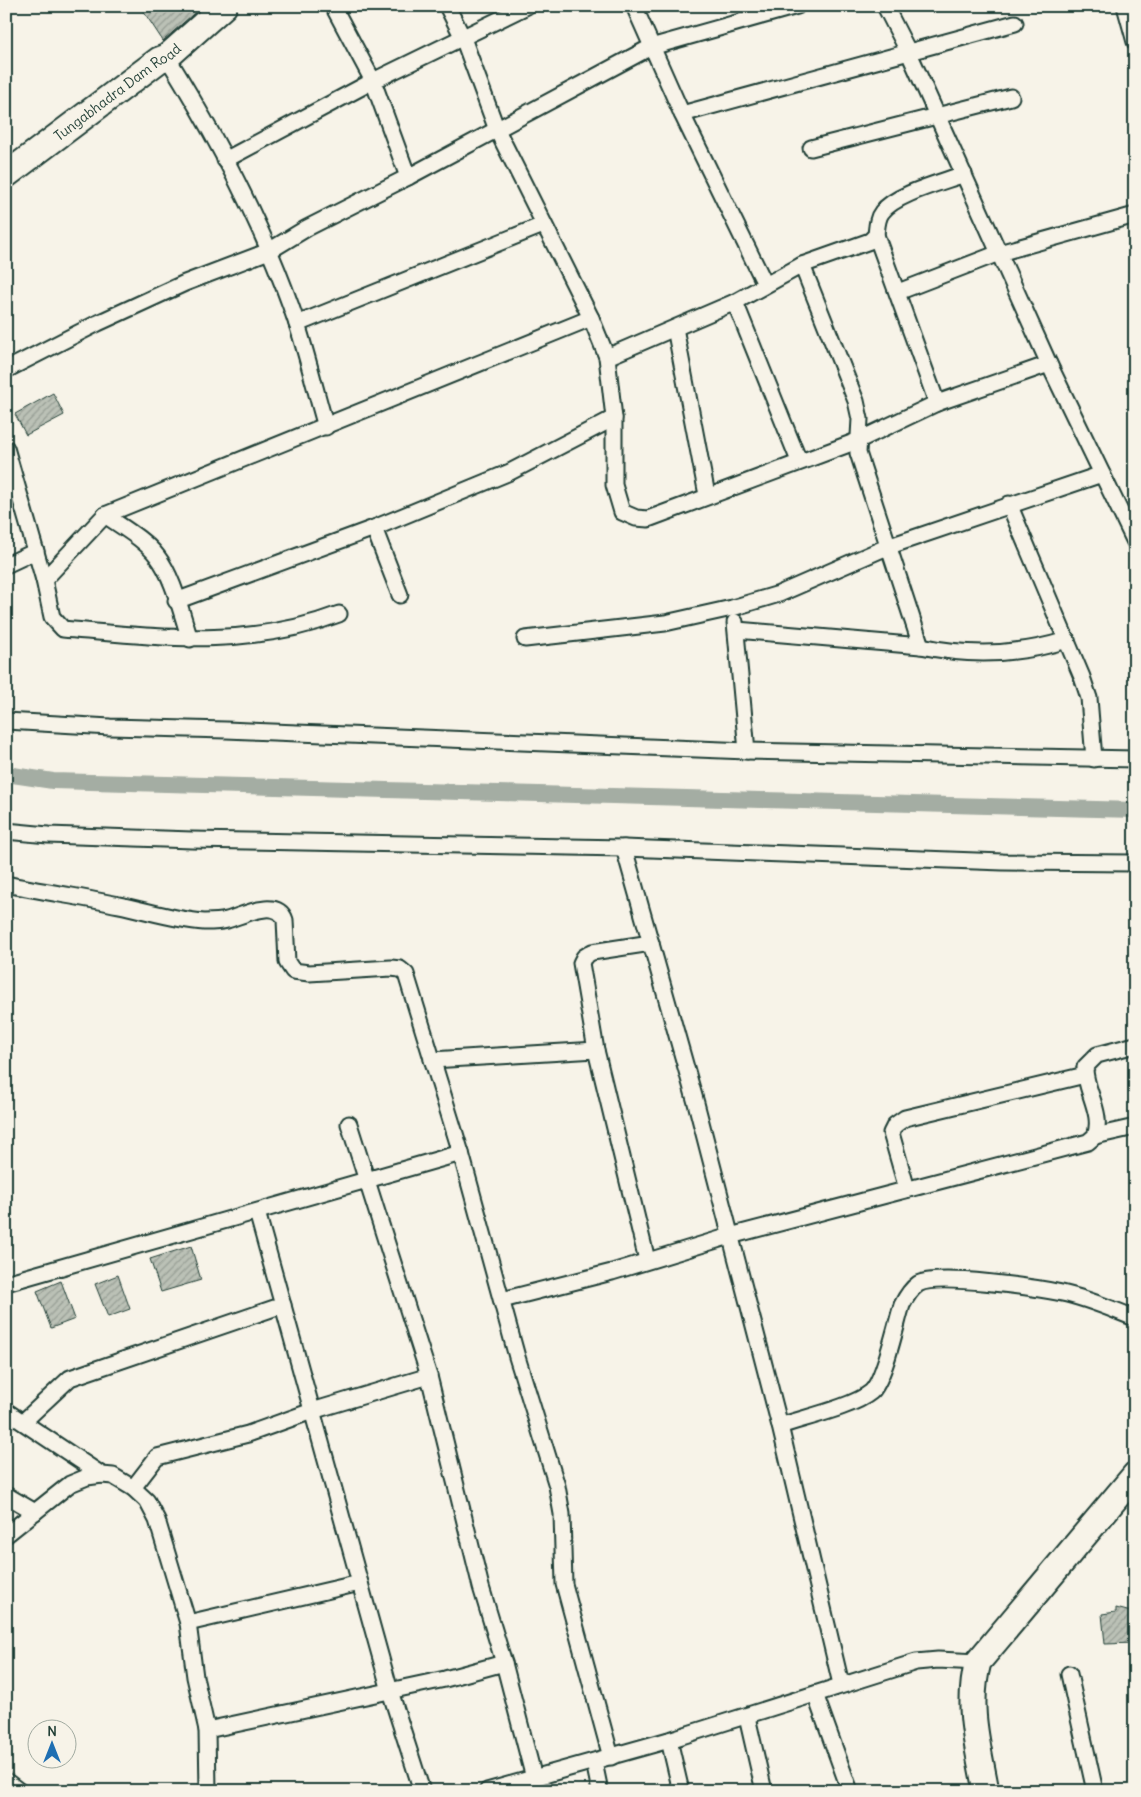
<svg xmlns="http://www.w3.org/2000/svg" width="1141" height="1797" viewBox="0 0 1141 1797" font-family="Delius,sans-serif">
<defs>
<pattern id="building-hatch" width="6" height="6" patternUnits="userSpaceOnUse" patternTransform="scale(1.25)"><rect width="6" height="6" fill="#bbc1b6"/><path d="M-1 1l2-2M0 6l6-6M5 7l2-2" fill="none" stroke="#979e95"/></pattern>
</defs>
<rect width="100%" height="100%" fill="#f7f3e8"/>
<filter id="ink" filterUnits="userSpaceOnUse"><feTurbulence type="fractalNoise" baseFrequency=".02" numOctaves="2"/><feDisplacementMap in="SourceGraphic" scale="10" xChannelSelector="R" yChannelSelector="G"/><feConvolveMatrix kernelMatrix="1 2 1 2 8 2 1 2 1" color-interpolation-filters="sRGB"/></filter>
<g filter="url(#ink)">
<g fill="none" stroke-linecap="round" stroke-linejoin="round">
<path stroke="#a4ada3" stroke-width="16" d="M6,774L53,781L1135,810"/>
</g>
<g fill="url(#building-hatch)" stroke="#1f3d34">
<path d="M140,6H202L163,41Z"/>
<path d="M53,393L64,415L26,435L15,414Z"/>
<path d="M191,1246L201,1280L161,1292L150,1259Z"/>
<path d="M118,1275L130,1309L108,1317L95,1284Z"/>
<path d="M61,1281L75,1319L51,1328L37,1291Z"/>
<path d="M1116,1608L1135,1613V1643L1105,1644L1102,1614L1116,1612Z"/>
</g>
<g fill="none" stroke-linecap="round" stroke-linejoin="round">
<defs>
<g id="minor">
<path d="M333,6L373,81L408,177"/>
<path d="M447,6L463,38L497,130L591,318L607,357L614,418V485L622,512L636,518L648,519L857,441L937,403L1049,364"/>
<path d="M634,6L682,114L765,284"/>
<path d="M885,6L909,53L1049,364L1135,542"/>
<path d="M1125,6L1135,42"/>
<path d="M167,57C219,141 266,231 297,324C308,358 316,393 326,427"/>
<path d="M682,114L1015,23"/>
<path d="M811,148L1011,97"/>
<path d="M225,160L373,81L527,6"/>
<path d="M876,235L937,403"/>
<path d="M802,265L870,241L876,235C877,227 877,218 882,212C895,194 943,182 964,174"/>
<path d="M898,292L999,253L1135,215"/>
<path d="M735,302L799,461"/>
<path d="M297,324L543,225"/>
<path d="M675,328L707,495"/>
<path d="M607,357L735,302L802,265L856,401L860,419L858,453L921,646"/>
<path d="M6,370L98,323L185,283L269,251L307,228L408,177L651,47L797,6"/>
<path d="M6,448L44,580L52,617L63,629C158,637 248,649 339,614"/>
<path d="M1009,504L1082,677L1089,698L1094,759"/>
<path d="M105,515C122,527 144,539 157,556C174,578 181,613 190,639"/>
<path d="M374,528L400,595"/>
<path d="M6,565L36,551"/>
<path d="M44,580L105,515L591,318"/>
<path d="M176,601L374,528L510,472L614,418"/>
<path d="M735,622L747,751"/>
<path d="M737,630L921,646C971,657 1019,655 1067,640"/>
<path d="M525,639L665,623L732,608L779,594L887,547L1102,474"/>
<path d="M6,721L110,727L226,730L747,751L1135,759"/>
<path d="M6,831L48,835L192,840L624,848L1003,862L1135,863"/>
<path d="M624,848L696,1103L780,1426L841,1684"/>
<path d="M6,884C44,892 81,897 119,905C148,911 175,920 204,922C212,922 220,922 227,920C242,916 277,897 285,920L287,962L293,971L309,973L391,968L400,969L406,974L461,1153L517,1357L557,1486L562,1514L564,1584L611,1757"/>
<path d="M432,1060L596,1050"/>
<path d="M349,1124L429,1376L481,1587L504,1663L534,1778"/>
<path d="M1095,1136L1135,1127"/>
<path d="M907,1189L891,1133L895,1125L905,1118L1085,1075"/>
<path d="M257,1212L390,1691L422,1791"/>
<path d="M647,1260L596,1050L581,963L584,957L592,952L651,943"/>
<path d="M6,1283L461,1153"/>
<path d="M502,1300L612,1272L730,1236L1088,1142L1095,1136C1104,1114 1084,1089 1085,1067L1097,1055L1135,1045"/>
<path d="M6,1411L102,1475"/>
<path d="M23,1422L70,1378L283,1305"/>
<path d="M780,1426C803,1418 853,1407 871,1392C884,1381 896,1324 902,1305C906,1297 911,1289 918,1284C937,1273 1038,1288 1062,1293C1087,1298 1111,1309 1135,1318"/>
<path d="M133,1488L157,1457L248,1434L312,1411L429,1376"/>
<path d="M6,1495L35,1512"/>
<path d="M6,1535L70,1484L87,1477L102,1475L113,1476L133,1488L147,1501L157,1520L188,1623L195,1677L207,1730L208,1791"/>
<path d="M188,1623L360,1583"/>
<path d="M1069,1674L1095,1791"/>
<path d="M815,1694L850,1791"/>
<path d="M747,1717L764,1791"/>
<path d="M207,1730L445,1679L504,1663"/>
<path d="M669,1740L681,1791"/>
<path d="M594,1762L600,1791"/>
<path d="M6,1781L19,1791"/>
<path d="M487,1791L669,1740L916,1662L938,1660L978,1662"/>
</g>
<g id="primary">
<path id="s1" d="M6,175L159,60L167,57L224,6"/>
<path d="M986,1791C978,1745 966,1708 978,1662L1135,1475"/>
</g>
</defs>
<use href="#minor" stroke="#1f3d34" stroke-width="19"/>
<use href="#primary" stroke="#1f3d34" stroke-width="29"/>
<use href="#minor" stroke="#f7f3e8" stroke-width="15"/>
<use href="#primary" stroke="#f7f3e8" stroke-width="25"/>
</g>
</g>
<g text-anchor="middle" stroke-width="4.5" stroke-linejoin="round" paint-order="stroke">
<g font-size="14" fill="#1f3d34" stroke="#f7f3e8">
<text dy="5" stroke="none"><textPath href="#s1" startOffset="139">Tungabhadra Dam Road</textPath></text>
</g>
</g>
<rect width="1141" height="1797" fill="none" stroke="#f7f3e8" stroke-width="25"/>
<rect x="12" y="12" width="1116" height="1772" fill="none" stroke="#1f3d34" stroke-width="2" filter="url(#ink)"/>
<g transform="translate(52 1744)"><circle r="24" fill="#f7f3e8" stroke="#a1aaa0"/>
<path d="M0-4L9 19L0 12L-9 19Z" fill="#1f6fb2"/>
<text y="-8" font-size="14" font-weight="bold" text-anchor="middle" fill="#1f3d34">N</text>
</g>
</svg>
